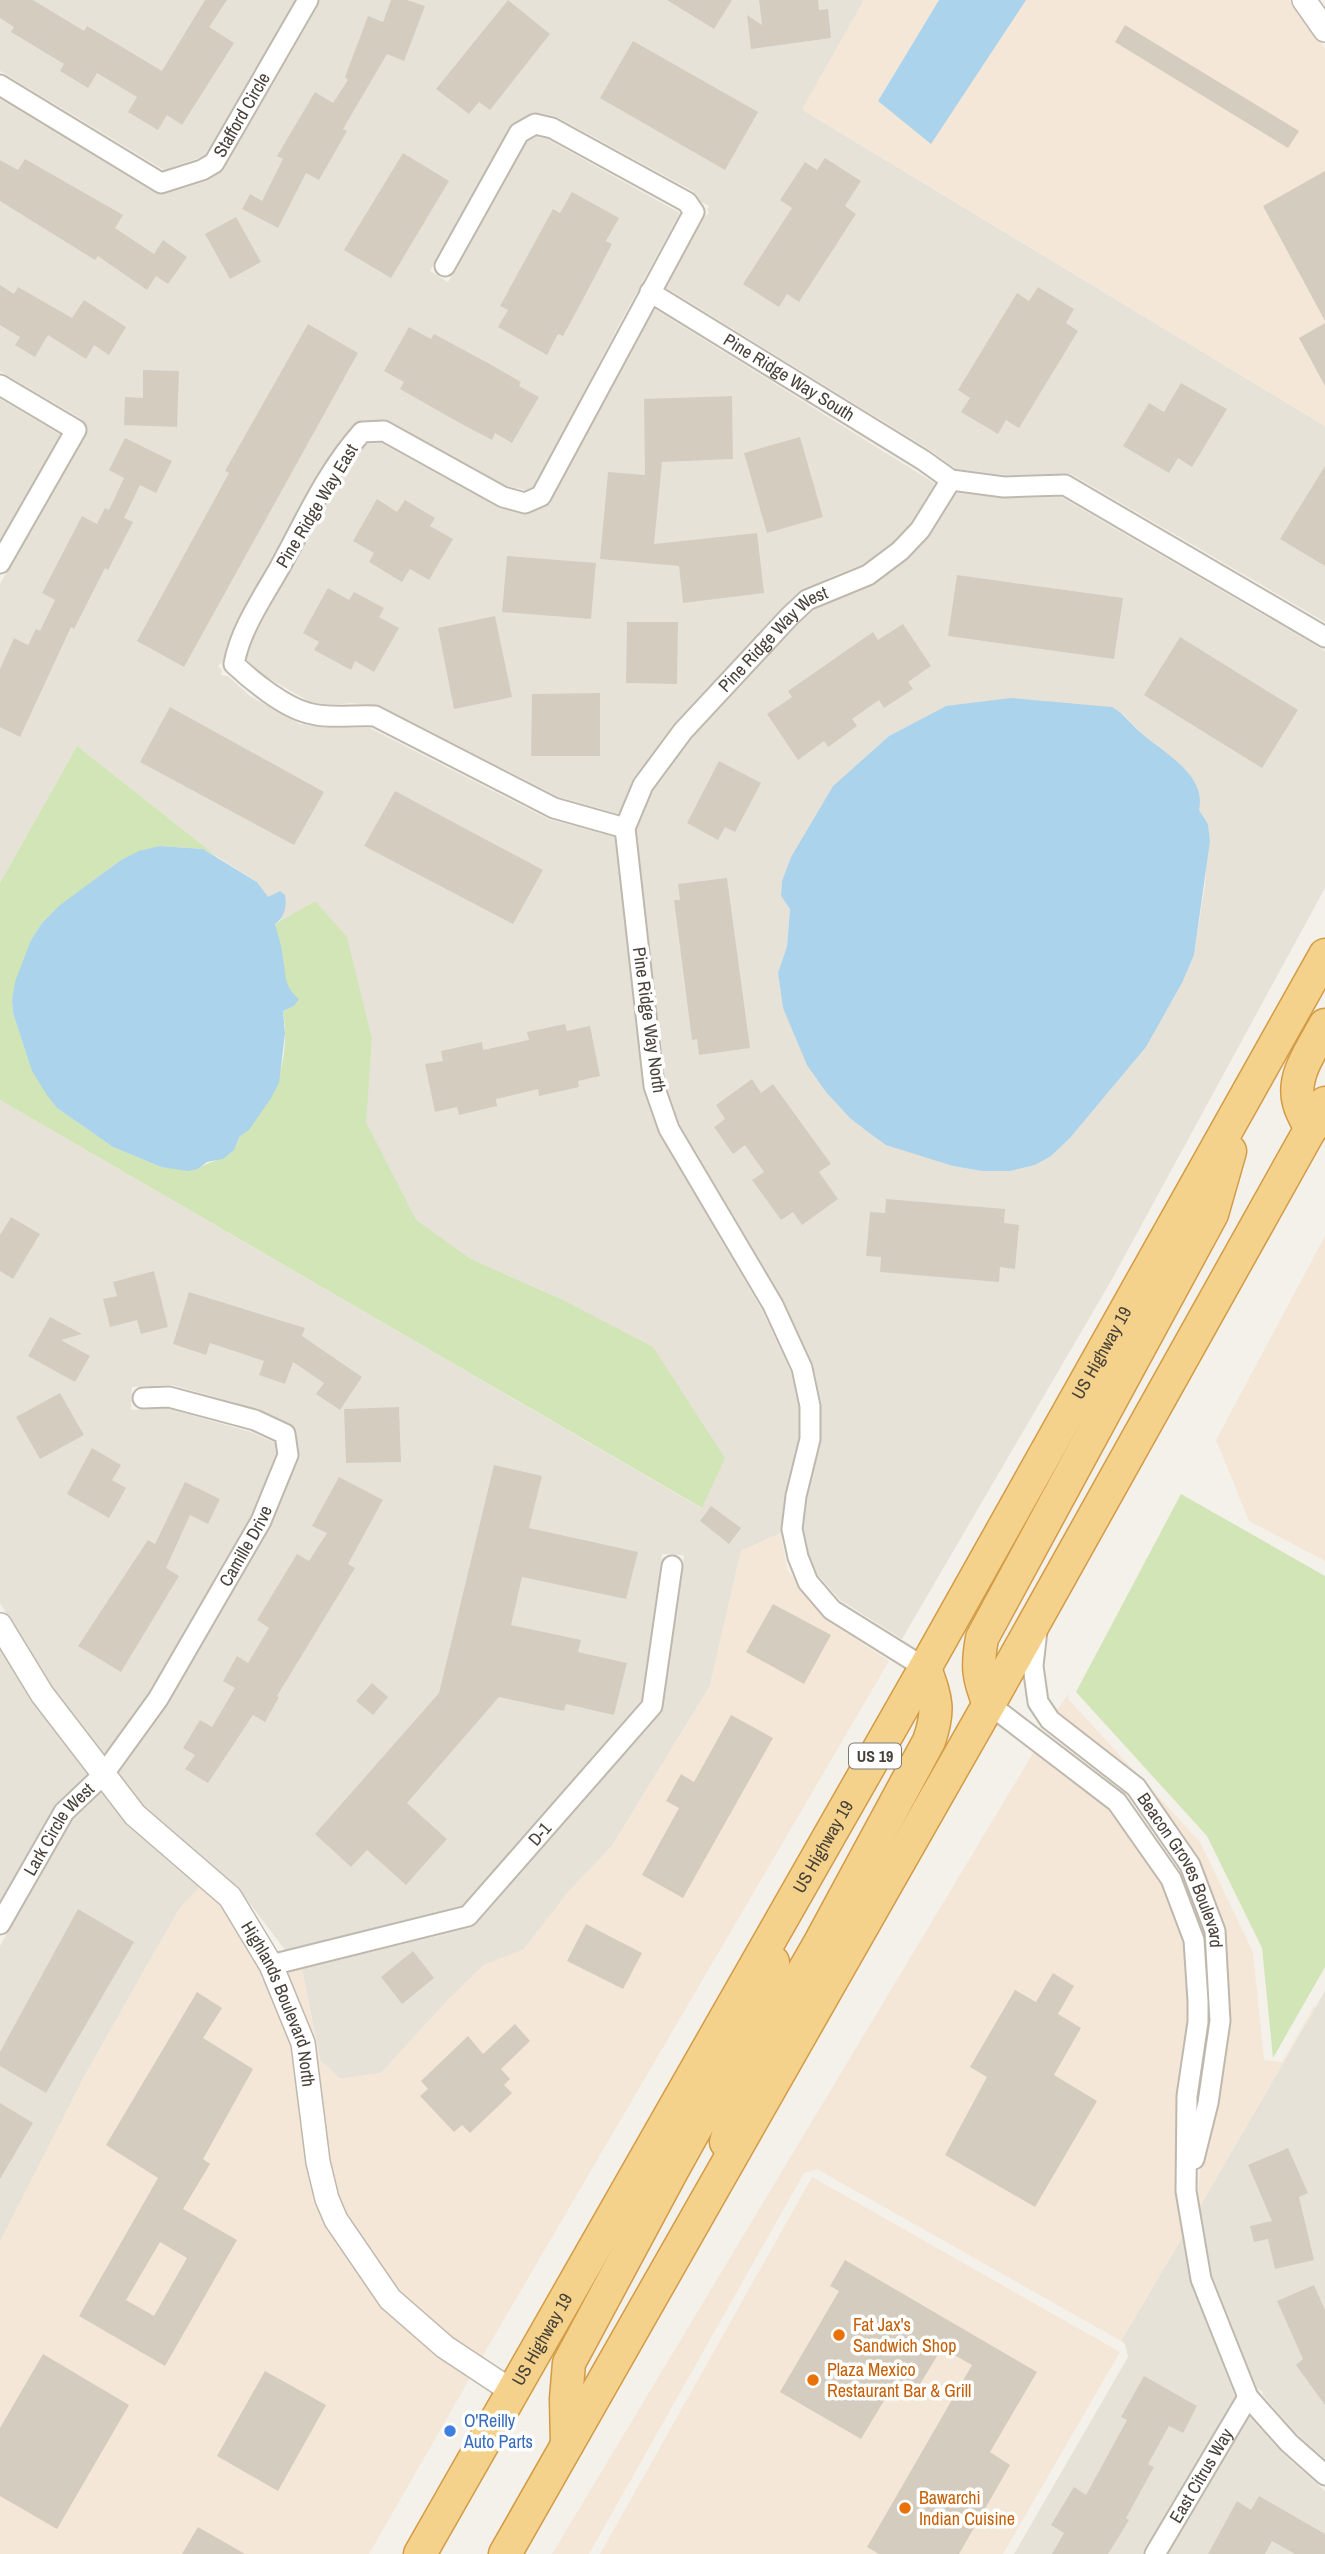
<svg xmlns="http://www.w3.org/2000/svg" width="1325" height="2554" viewBox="0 0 1325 2554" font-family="'Archivo Narrow',sans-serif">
<rect width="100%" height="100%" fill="#f4f1ea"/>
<g fill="#e7e2d8" fill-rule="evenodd">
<path d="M0,0H297L207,155L164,170L0,71Z"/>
<path d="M319,0H864L803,110L1325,426V622L1071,474L1006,475L956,469L930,450L665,287L702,219L709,213L707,210L709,206L701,202L693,191L555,116L538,113L531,114L510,128L430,271L448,282L526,142L536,137L547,139L680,213L620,323L546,465L534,487L526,490L507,486L390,421L363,420L354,425L323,466L243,612L227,644L224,660L218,666L222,670L221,675L228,676L250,696L300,724L327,728H370L548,819L615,837L644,1091L660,1136L763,1312L791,1373L799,1408V1439L785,1495L781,1533L741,1551L710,1686L612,1846L570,1890L523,1950L484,1965L447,2001L381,2073L340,2079L320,2060L302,1969L470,1928L476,1924L660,1713L663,1706L684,1555L662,1554L642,1701L463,1905L285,1950L238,1888L143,1806L117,1773L167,1704L270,1526L298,1458L296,1431L290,1424L259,1409L172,1385L132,1387L131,1410L166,1408L251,1432L275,1443L276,1454L251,1516L149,1693L103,1756L51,1687L0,1603V1100L701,1508L561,1299L471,1259L416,1221L365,1122L372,1039L315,901L279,922L284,913L268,898L257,882L218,857L77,746L0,883V584L85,435L82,419L0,371V99L155,193L164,194L204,182L224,168L317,8Z"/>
<path d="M653,308L936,484L912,523L893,542L864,564L835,575L800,592L782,609L675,723L634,778L619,814L559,797L380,706L352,703L331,705L310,702L263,675L246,659L247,652L262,621L342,476L366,444L381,443L499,508L522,514L544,507L550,501L565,475Z"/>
<path d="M0,399L61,435L0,541Z"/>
<path d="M956,493L1003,498L1061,497L1325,651V888L1111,1281L902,1639L840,1600L818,1575L808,1552L803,1527L807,1497L821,1437V1402L813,1364L782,1298L679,1123L665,1082L636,829L652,790L691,738L797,625L812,610L871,586L906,560L929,536ZM946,706L1123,714L1141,733L1180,765L1194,781L1199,810L1208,824L1210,841L1207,851L1205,884L1194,955L1182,983L1146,1047L1070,1138L1051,1156L1035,1165L1010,1171H982L953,1166L927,1156L794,1032L783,1008L778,973L787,946L790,908L781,896L782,881L791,857L833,786L889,736Z"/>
<path d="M0,1648L33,1702L88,1775L55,1807L0,1903Z"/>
<path d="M101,1792L127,1825L200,1887L180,1908L154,1953L84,2077L0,2242V1946L72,1819Z"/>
<path d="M1325,1991V2459L1297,2434L1262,2394L1263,2392L1257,2388L1212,2275L1200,2206Z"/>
<path d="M1183,2236L1191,2284L1235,2397L1143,2554H1014L1128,2357L1125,2344L1121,2341Z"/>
<path d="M1249,2416L1281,2452L1325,2491V2554H1167Z"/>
</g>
<g fill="#f4e7d7">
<path d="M864,0H939L878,101L931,143L1026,0H1290L1325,49V426L802,109Z"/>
<path d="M1325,1236V1561L1249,1521L1216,1440Z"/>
<path d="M781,1533L787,1570L794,1578L798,1588L826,1620L889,1661L482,2357L452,2337L399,2290L346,2213L337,2194L329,2159L315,2040L287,1973L302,1969L320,2060L340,2079L381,2073L447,2001L484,1965L523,1950L570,1890L612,1846L710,1686L741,1551Z"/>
<path d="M1068,1694L1069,1700L1200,1842L1253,1952L1264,2060L1282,2062L1314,2006L1315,2008L1200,2206L1198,2189L1220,1997L1190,1865L1136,1787L1050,1720Z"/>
<path d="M1038,1745L1119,1804L1194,1940L1186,2102L1175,2190L1183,2236L1121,2341L817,2169L804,2173L589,2554H552Z"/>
<path d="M200,1887L222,1906L260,1970L261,1979H264L293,2047L308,2166L316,2203L326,2226L383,2308L437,2356L470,2378L369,2554H0V2242L84,2077L154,1953L180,1908Z"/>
<path d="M812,2177L1120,2352L1003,2554H600Z"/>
</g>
<g fill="#d1e5b6">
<path d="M77,746L218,857L203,849L160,846L121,860L61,905L42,923L31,940L12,1001L13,1013L32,1070L57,1108L113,1147L161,1167L198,1169C209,1161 221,1161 231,1152C237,1147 238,1139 242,1134C276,1100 291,1059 283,1011L294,1006L291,993L285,983L283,958L275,924L315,901L347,937L372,1039L366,1122L416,1220L471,1259L561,1299L653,1347L725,1458L702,1508L0,1100V883Z"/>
<path d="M1181,1494L1325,1576V1967L1273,2058L1262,1948L1207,1836L1076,1692Z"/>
</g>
<g fill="#abd3eb">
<path d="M939,0H1026L931,144L878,101Z"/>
<path d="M1011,698L1112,707C1124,714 1130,723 1140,732C1163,753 1207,774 1199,810L1208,824L1210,841L1194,955L1182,983L1146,1047L1070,1138L1051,1156L1035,1165L1010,1171H982L953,1166L886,1145L868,1132L850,1118L826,1092L807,1065L783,1008L778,973L787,946L790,909L781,896L782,881L791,857L833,786L889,736L946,706Z"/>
<path d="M160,846L203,849L257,882L268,897L280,891L285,895C287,905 285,918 275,924C278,935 282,947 283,958C286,976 284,987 299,999L294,1006L283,1011L285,1034L279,1083L271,1098L249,1130L240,1136L234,1150L223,1159L207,1162L198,1169L188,1171L161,1167L113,1147L57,1108L47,1095L32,1071L13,1013L12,1001L15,982L31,940L42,923L60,905L121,860L139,851Z"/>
</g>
<g fill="#d5ccc0" fill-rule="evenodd">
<path d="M0,0H33L84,31L87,26L162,71L205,0H227L209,27L234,43L182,125L167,115L158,130L128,112L137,97L97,73L88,88L60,71L64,64L11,32L14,27L0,18Z"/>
<path d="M391,0H407L425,6L404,61L387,54L343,129L347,131L319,180L306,173L278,228L242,209L250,194L262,201L283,159L277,156L315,92L333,103L348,80L345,77L368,16L383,22Z"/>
<path d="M508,0L550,34L490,110L479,102L469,114L436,89Z"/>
<path d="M667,0H732L714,29Z"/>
<path d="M759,0H818L819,10L828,9L831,38L751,49L747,15L762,25Z"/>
<path d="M1125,25L1299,131L1288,148L1115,42Z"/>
<path d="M633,41L758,112L725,170L600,98Z"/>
<path d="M403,153L449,181L391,278L344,250Z"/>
<path d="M825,158L861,181L845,206L856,214L799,302L787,294L779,307L743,284L792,208L780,200L805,162L817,170Z"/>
<path d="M25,159L123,215L115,228L154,254L163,240L187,257L168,284L156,276L147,290L98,256L95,260L0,201V160L18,170Z"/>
<path d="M1325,171V321L1263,206Z"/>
<path d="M572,192L619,218L606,241L612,244L582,301L563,336L558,334L547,355L498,327L508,310L500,306L553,209L560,213Z"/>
<path d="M236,217L261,262L230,279L205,234Z"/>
<path d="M0,285L14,294L18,287L72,318L84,300L126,327L109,355L94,345L86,359L48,335L35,357L15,345L20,337L0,325Z"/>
<path d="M1038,287L1074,309L1066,323L1078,331L1019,428L1006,420L998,434L961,412L970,398L958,390L1017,293L1029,301Z"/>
<path d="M1325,323V386L1299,338Z"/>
<path d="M308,324L358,353L184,667L137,641L229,473L225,471Z"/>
<path d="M409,327L431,339L434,334L488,363L521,382L519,386L539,397L512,443L495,433L492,440L458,422L400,389L404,382L384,371Z"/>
<path d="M143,370L179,371L177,427L124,425L125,397L143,398Z"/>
<path d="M1181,383L1227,409L1192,467L1178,458L1169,473L1123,446L1149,403L1164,412Z"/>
<path d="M732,396L733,459L662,462L654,544L757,533L764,593L683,603L679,566L600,559L608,472L645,475L644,399Z"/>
<path d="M800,437L823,517L767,533L744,453Z"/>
<path d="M125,438L172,461L156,493L140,485L124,518L133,522L108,570L105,568L74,629L71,627L20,737L0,727V669L14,638L28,645L36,629L40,631L55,600L42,593L82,516L97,524L105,508L109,510L124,478L109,470Z"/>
<path d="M1325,466V566L1280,539Z"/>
<path d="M377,499L397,512L405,500L435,518L430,526L453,539L429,580L410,569L402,582L369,562L374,553L353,541Z"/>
<path d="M507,556L596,563L591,619L502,612Z"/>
<path d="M957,575L1123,598L1114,659L948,636Z"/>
<path d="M328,588L349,600L354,592L384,608L379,617L399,628L374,672L355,661L351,670L314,650L319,642L303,633Z"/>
<path d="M495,616L512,697L454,709L438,628Z"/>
<path d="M627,622H678L677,684L626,683Z"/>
<path d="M903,624L931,666L908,682L913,689L884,708L879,700L852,719L857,726L828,747L824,741L798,760L767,714L792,697L788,691L873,632L878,640Z"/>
<path d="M1180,637L1298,710L1262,768L1144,695Z"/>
<path d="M600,693V756H531L532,694Z"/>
<path d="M170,707L324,792L294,845L140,762Z"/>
<path d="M719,761L761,783L735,832L725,827L718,840L687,823Z"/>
<path d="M395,791L543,870L513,924L364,846Z"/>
<path d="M727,878L750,1048L699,1055L697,1039L692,1040L674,900H680L678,884Z"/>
<path d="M565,1024L567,1031L590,1026L600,1076L578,1081L579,1087L539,1096L538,1089L496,1099L497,1106L459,1115L457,1107L435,1112L425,1064L443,1061L441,1051L482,1042L483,1050L529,1040L527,1032Z"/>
<path d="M752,1079L761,1093L773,1084L831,1164L819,1172L838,1199L802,1225L793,1212L781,1220L752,1180L764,1172L745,1145L733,1154L714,1127L725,1119L716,1105Z"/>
<path d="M886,1199L1005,1209L1004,1223L1019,1225L1015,1269L1000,1267L999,1282L880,1272L881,1257L866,1256L870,1212L885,1213Z"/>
<path d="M11,1217L40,1234L13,1279L0,1271V1235Z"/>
<path d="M154,1271L168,1327L141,1334L137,1320L110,1327L103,1299L117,1296L113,1282Z"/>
<path d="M189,1292L305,1328L302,1336L362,1377L340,1410L316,1394L324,1383L293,1362L285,1384L259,1375L264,1361L210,1343L206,1355L173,1344Z"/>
<path d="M50,1317L82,1334L61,1340L90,1356L75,1382L28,1356Z"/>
<path d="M60,1393L84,1435L40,1459L16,1417Z"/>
<path d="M399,1407L401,1462L346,1463L344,1409Z"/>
<path d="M92,1448L121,1465L112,1480L126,1488L109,1518L67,1494Z"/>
<path d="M494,1465L542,1476L529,1528L638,1552L626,1599L522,1577L511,1625L581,1640L578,1652L627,1663L614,1715L566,1704L564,1711L499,1697L407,1803L447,1839L406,1885L367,1850L351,1867L315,1834L439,1693Z"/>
<path d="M339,1477L383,1500L348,1564L355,1568L277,1696L279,1697L265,1722L253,1715L208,1783L185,1769L195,1755L183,1748L200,1720L212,1727L235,1688L223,1681L237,1656L248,1663L269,1628L257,1620L297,1554L309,1561L327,1533L312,1526Z"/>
<path d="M185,1482L220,1499L208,1524L190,1515L166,1568L179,1576L121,1672L78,1646L148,1540L155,1544Z"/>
<path d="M711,1506L741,1528L729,1544L700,1521Z"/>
<path d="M773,1604L831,1635L804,1684L746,1652Z"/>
<path d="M372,1683L388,1697L373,1715L356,1701Z"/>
<path d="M731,1715L773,1738L683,1898L642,1875L679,1808L666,1801L681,1774L694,1782Z"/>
<path d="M78,1909L134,1942L46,2093L0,2066V2052Z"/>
<path d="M586,1924L642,1953L623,1989L567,1961Z"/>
<path d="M413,1951L434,1978L402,2004L381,1977Z"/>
<path d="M1053,1973L1074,1986L1058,2014L1081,2028L1054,2075L1097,2101L1035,2207L945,2155L987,2077L970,2067L1015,1990L1036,2002Z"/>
<path d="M197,1992L222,2008L203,2038L253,2069L203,2159L210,2164L183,2209L237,2240L165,2366L79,2316L158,2178L106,2145ZM160,2242L187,2258L154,2316L126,2300Z"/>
<path d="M515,2024L530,2041L501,2069L510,2079L504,2085L512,2093L470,2133L462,2125L454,2132L420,2096L428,2089L421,2081L468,2036L483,2054Z"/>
<path d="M0,2103L33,2123L0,2179Z"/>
<path d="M1288,2148L1308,2193L1299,2197L1314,2260L1275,2269L1268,2239L1254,2242L1250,2226L1272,2221L1248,2165Z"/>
<path d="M845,2260L1037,2372L990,2452L1010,2465L959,2554H879L867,2547L972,2365L942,2348L917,2389L897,2379L861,2439L780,2392L839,2291L830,2286Z"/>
<path d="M1314,2285L1325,2310V2405L1296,2365L1303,2359L1277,2301Z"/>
<path d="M43,2354L129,2405L57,2529L0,2496V2428Z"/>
<path d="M265,2371L326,2405L278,2491L217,2456Z"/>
<path d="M1144,2376L1197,2406L1183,2433L1169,2426L1148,2464L1154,2467L1126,2518L1129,2520L1108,2554H1052L1064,2533L1051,2525L1074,2487L1086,2495L1127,2420L1121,2417Z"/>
<path d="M1259,2496L1325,2534V2554H1295L1272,2541L1265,2554H1208L1237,2501L1251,2510Z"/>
<path d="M198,2527L245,2554H182Z"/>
</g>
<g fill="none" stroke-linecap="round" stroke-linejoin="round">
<defs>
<g id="minor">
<path id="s1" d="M0,85L161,183L202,170L214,163L308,0"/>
<path d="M445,266L519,133L535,124L552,128L687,202L694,212L541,496L525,503L503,497L384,431L362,432C327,471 305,521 280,567C263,597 240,630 234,664C252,681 284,707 308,713C329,719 353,715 375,716L554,808L625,828"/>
<path id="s2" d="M650,292L923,460L951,480L1004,487L1065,485L1325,637"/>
<path d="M0,385L76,430L0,563"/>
<path id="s3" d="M1037,1630L1033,1666L1038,1702L1050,1720L1136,1787L1190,1865L1215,1931L1220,2021L1208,2103L1194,2159"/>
<path id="s4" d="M925,1668L832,1610L808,1582L798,1557L792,1529L796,1496L810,1439V1406L802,1368L773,1305L669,1129L654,1086L625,828L643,785L683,731L789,617L807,600L868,575L900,551L920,530L951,480"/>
<path d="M989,1704L1117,1802L1171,1879L1194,1940L1198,2001V2022L1187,2096L1186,2191L1201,2279L1248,2397L1289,2443L1325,2475"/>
<path id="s5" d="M0,1924L64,1812L103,1775L158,1699L261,1521L288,1455L285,1434L255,1420L169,1397L143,1398"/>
<path id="s6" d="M271,1965L468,1916L652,1706L672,1566"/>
<path id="s7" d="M1155,2554L1248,2397"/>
</g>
<g id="tertiary">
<path d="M1304,0L1325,30"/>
<path id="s8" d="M0,1625L42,1694L135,1815L230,1897L271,1965L303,2043L318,2162L327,2199L336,2220L390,2299L445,2347L513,2392"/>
</g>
<g id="trunk">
<path d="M1311,1129C1307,1121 1301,1112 1299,1103C1291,1076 1313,1048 1325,1025"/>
<path d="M989,1704C978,1678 977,1666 982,1638L1212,1214L1230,1151"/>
<path d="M726,2142L745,2073L818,1946L929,1741C940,1709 936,1699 925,1668"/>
<path d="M567,2445L566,2399L569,2363L672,2171L753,2025L773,1962"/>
<path id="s9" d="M420,2554L925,1668L1325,955"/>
<path d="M505,2554L989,1704L1325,1103"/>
</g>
</defs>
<use href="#minor" stroke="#bfb8ad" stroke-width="23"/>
<use href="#tertiary" stroke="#bfb8ad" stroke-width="26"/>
<use href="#trunk" stroke="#d29b46" stroke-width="35"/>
<use href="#minor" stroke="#fff" stroke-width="19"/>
<use href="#tertiary" stroke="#fff" stroke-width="23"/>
<use href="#trunk" stroke="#f5d28b" stroke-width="32"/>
</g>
<g fill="#e8710a" stroke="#fff" stroke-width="2.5">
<circle cx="839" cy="2335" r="7"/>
<circle cx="813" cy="2380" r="7"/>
<circle cx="905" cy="2508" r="7"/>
</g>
<circle fill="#3f7fe0" stroke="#fff" stroke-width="2.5" cx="450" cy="2431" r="7"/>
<g text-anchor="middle" stroke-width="7" stroke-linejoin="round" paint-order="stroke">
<rect fill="#fff" stroke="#7e7a74" stroke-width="2" x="849" y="1743.5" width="52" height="25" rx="5"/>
<g font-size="16" font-weight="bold" fill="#474139">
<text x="875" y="1762">US 19</text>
</g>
<g font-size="18" fill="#474139" stroke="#fff">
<text dy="6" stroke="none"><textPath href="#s1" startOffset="301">Stafford Circle</textPath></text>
<text dy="6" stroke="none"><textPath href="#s2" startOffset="163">Pine Ridge Way South</textPath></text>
<text transform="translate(317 506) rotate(-59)" y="6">Pine Ridge Way East</text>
<text dy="6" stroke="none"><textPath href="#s4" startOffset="1188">Pine Ridge Way West</textPath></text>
<text transform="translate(649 1020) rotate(82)" y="6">Pine Ridge Way North</text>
<text dy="6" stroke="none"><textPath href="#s9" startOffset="1381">US Highway 19</textPath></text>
<text dy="6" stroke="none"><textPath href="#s5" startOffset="453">Camille Drive</textPath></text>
<text dy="6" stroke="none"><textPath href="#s5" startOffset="112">Lark Circle West</textPath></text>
<text dy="6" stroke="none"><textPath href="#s6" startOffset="312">D-1</textPath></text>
<text dy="6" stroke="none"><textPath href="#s9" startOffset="814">US Highway 19</textPath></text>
<text dy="6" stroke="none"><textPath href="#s3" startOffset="299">Beacon Groves Boulevard</textPath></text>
<text dy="6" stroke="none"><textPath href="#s8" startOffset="478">Highlands Boulevard North</textPath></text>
<text dy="6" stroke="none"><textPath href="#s9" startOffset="247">US Highway 19</textPath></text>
<text dy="6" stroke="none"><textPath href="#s7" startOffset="91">East Citrus Way</textPath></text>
</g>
<g font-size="18" fill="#c56008" stroke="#fff" text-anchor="start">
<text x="853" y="2331">Fat Jax's<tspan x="853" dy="21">Sandwich Shop</tspan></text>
<text x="827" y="2376">Plaza Mexico<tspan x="827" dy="21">Restaurant Bar &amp; Grill</tspan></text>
<text x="919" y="2504">Bawarchi<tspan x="919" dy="21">Indian Cuisine</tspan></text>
</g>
<g font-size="18" fill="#366cbe" stroke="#fff" text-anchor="start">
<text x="464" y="2427">O'Reilly<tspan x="464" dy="21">Auto Parts</tspan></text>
</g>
</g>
</svg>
